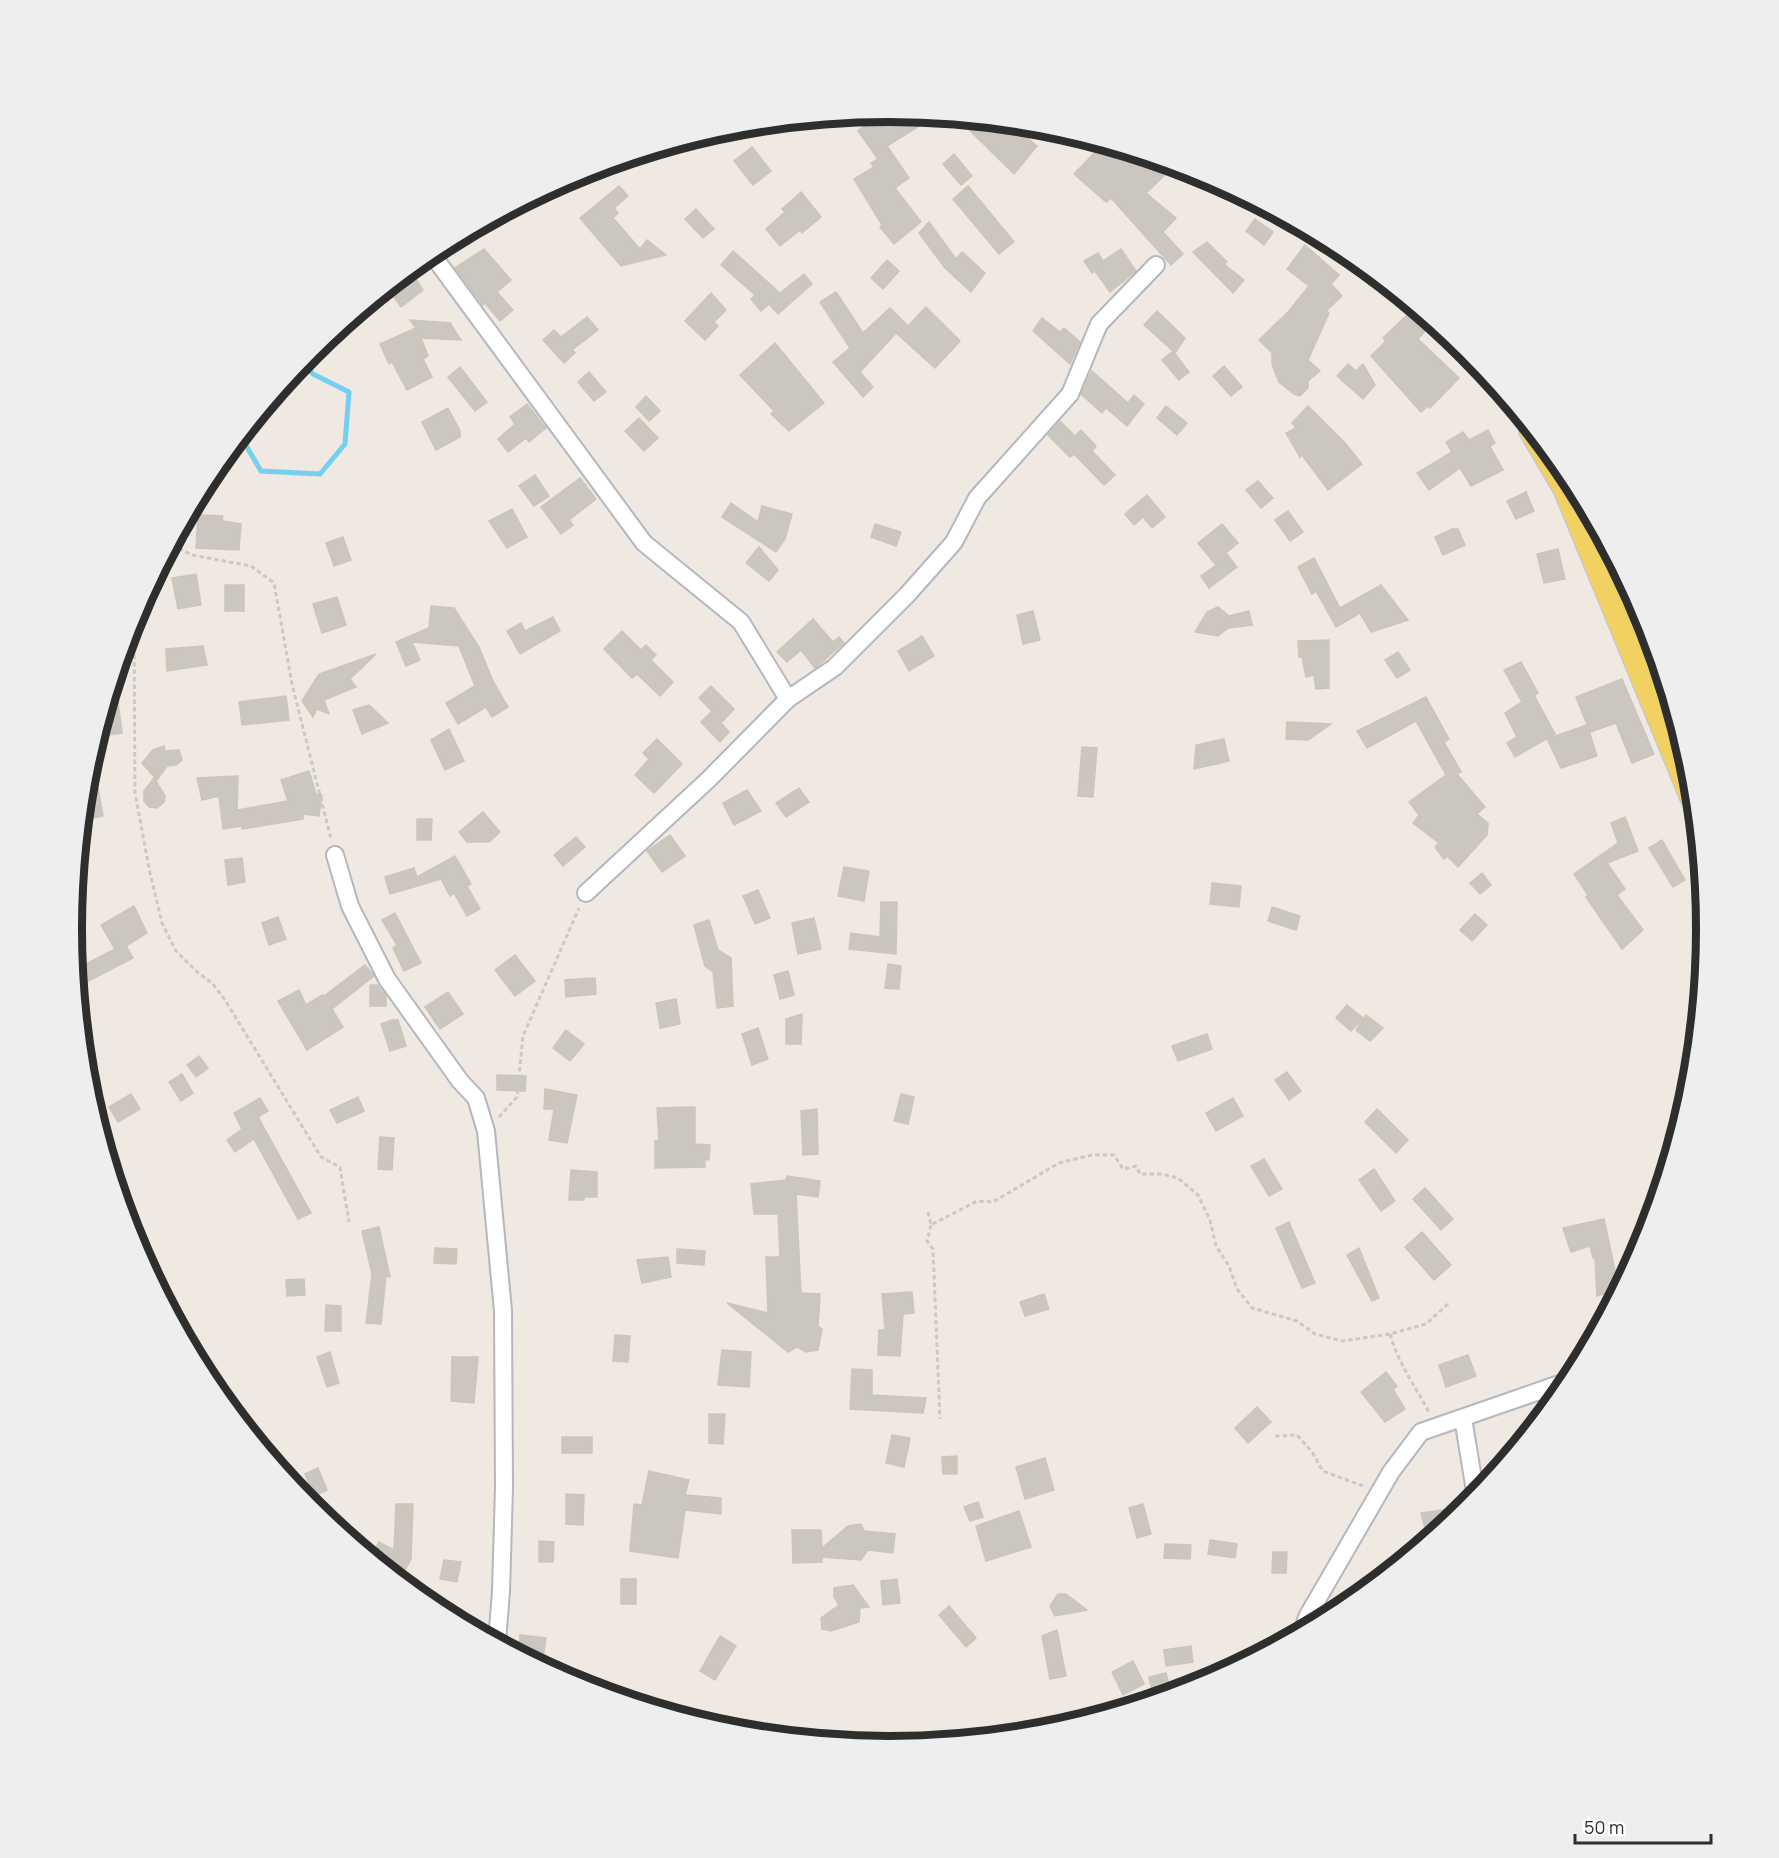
<svg xmlns="http://www.w3.org/2000/svg" width="1779" height="1858" viewBox="0 0 1779 1858" font-family="Manrope,sans-serif">
<rect width="100%" height="100%" fill="#efe9e1"/>
<g fill="none" stroke-linecap="round" stroke-linejoin="round">
<path stroke="#75cff0" stroke-width="5" d="M241,437L261,471L320,474L345,444L349,392L313,374L302,363"/>
</g>
<g fill="#cbc7bf" stroke="#cbc5ba" stroke-width="1.5">
<path d="M883,112L935,116L887,146L909,178L895,188L921,222L894,244L880,227L882,225L854,179L874,167L871,163L878,159L858,131Z"/>
<path d="M957,118L1009,123L1037,146L1014,174Z"/>
<path d="M1103,144L1149,158L1165,175L1146,193L1176,218L1163,232L1183,254L1171,265L1111,198L1106,202L1074,174Z"/>
<path d="M752,147L771,171L753,185L734,161Z"/>
<path d="M954,154L972,176L961,185L943,164Z"/>
<path d="M619,186L628,196L614,208L618,213L613,218L640,249L647,240L666,255L621,266L580,218Z"/>
<path d="M968,186L1014,242L999,254L953,199Z"/>
<path d="M801,192L821,217L802,233L800,230L780,246L766,229L785,212L782,209Z"/>
<path d="M696,209L714,229L703,238L685,219Z"/>
<path d="M1255,219L1273,232L1264,245L1246,231Z"/>
<path d="M929,222L956,259L962,252L985,273L971,292L945,268L919,233Z"/>
<path d="M1207,242L1227,262L1224,264L1244,280L1233,293L1193,252Z"/>
<path d="M1305,245L1339,275L1331,284L1342,296L1326,311L1329,313L1308,360L1320,371L1308,381V388L1300,396L1294,394L1279,382L1272,364V353L1259,340L1288,312L1309,286L1287,269Z"/>
<path d="M484,249L511,280L497,292L513,310L500,321L485,303L483,305L455,268Z"/>
<path d="M1121,249L1136,271L1110,292L1095,271L1092,273L1084,261L1098,253L1103,261Z"/>
<path d="M733,251L780,293L804,274L812,284L778,314L769,304L761,311L751,299L755,295L721,265Z"/>
<path d="M887,260L899,271L883,289L871,278Z"/>
<path d="M415,278L423,290L401,307L392,294Z"/>
<path d="M836,292L863,333L890,308L908,326L926,307L960,341L935,368L896,333L860,372L873,387L863,397L833,362L850,348L820,302Z"/>
<path d="M711,293L726,310L714,322L718,326L705,340L685,321Z"/>
<path d="M1157,311L1185,338L1175,353L1173,351L1189,372L1179,380L1162,360L1173,351L1144,325Z"/>
<path d="M1407,315L1425,331L1418,339L1459,378L1430,408L1428,406L1421,412L1371,356L1386,341L1383,338Z"/>
<path d="M587,317L598,330L572,350L575,353L564,363L543,340L554,330L561,337Z"/>
<path d="M1042,318L1060,332L1064,328L1080,342L1070,364L1033,331Z"/>
<path d="M410,320L450,323L461,340L421,338L428,356L423,359L432,377L407,390L392,362L389,364L380,344L416,328Z"/>
<path d="M775,343L824,403L789,431L771,414L774,411L740,375Z"/>
<path d="M1348,364L1356,371L1363,364L1375,385L1363,399L1337,376Z"/>
<path d="M1224,366L1242,387L1231,396L1213,376Z"/>
<path d="M460,367L487,402L475,411L448,377Z"/>
<path d="M1092,371L1128,403L1134,395L1144,404L1127,426L1106,408L1102,413L1081,394Z"/>
<path d="M589,372L606,392L594,401L578,382Z"/>
<path d="M646,396L660,411L649,421L636,407Z"/>
<path d="M527,404L546,428L529,442L526,438L508,452L498,439L515,424L510,417Z"/>
<path d="M1166,406L1187,423L1177,435L1157,418Z"/>
<path d="M1308,406L1346,444L1362,464L1328,490L1302,455L1300,457L1286,433L1296,428L1292,423Z"/>
<path d="M448,408L460,431V437L436,450L422,422Z"/>
<path d="M639,418L658,438L644,451L625,431Z"/>
<path d="M1060,421L1075,436L1081,430L1096,446L1092,451L1115,475L1104,485L1074,454L1070,457L1048,435Z"/>
<path d="M1488,430L1495,443L1490,446L1503,470L1471,486L1460,468L1429,490L1417,473L1452,452L1446,442L1463,432L1469,440Z"/>
<path d="M535,475L549,496L534,506L519,486Z"/>
<path d="M580,478L596,499L569,520L573,525L561,534L541,507Z"/>
<path d="M1258,481L1273,498L1261,508L1246,490Z"/>
<path d="M1526,492L1534,511L1516,519L1507,501Z"/>
<path d="M1147,495L1165,517L1152,528L1143,517L1134,525L1125,514Z"/>
<path d="M731,503L758,522L762,506L792,514L785,539L776,552L722,517Z"/>
<path d="M512,509L527,537L507,548L489,521Z"/>
<path d="M1288,511L1303,532L1290,541L1275,520Z"/>
<path d="M198,515L223,516L222,521L241,524L239,550L196,548Z"/>
<path d="M875,524L901,532L896,546L871,537Z"/>
<path d="M1222,524L1238,543L1226,553L1237,567L1209,588L1201,576L1216,565L1198,543Z"/>
<path d="M1452,529H1458L1465,545L1443,555L1435,537Z"/>
<path d="M343,537L351,560L334,566L326,543Z"/>
<path d="M759,547L778,570L769,581L746,563Z"/>
<path d="M1558,549L1565,579L1544,583L1537,554Z"/>
<path d="M1314,558L1340,608L1381,585L1408,620L1371,632L1360,613L1336,627L1316,591L1312,594L1298,567Z"/>
<path d="M196,574L201,605L178,609L172,578Z"/>
<rect x="225" y="585" width="19" height="26"/>
<path d="M337,597L346,625L322,633L313,604Z"/>
<path d="M431,606L454,608L479,647L493,681L508,707L492,717L486,707L458,724L446,703L475,686L459,646L412,642L420,660L406,666L396,642L429,628Z"/>
<path d="M1218,607L1229,616L1249,611L1252,625L1228,628L1218,636L1195,632L1207,612Z"/>
<path d="M1033,611L1040,640L1023,644L1017,615Z"/>
<path d="M553,617L560,631L520,654L507,631L521,623L525,631Z"/>
<path d="M813,619L833,642L839,637L844,643L815,668L801,650L787,662L777,652Z"/>
<path d="M622,631L641,650L646,645L656,655L651,660L673,682L660,696L637,674L632,678L604,649Z"/>
<path d="M922,636L934,656L909,671L898,651Z"/>
<path d="M1329,640V688L1316,689L1314,675L1306,677L1302,657H1299L1298,641Z"/>
<path d="M203,646L207,665L167,671L166,649Z"/>
<path d="M1398,652L1410,670L1397,678L1385,660Z"/>
<path d="M376,654L350,679L356,687L324,700L329,714L317,709L313,717L302,701L319,674Z"/>
<path d="M1521,662L1538,693L1534,695L1555,734L1515,757L1507,743L1517,737L1505,713L1522,702L1504,670Z"/>
<path d="M115,679L122,733L98,736L105,713Z"/>
<path d="M1622,679L1654,754L1632,763L1616,723L1590,732L1576,697Z"/>
<path d="M711,686L734,709L721,723L729,732L720,742L701,722L712,711L699,698Z"/>
<path d="M286,696L289,720L242,725L239,702Z"/>
<path d="M1426,697L1449,739L1444,742L1461,772L1457,774L1485,807L1477,814L1488,823L1487,835L1458,867L1447,856L1444,859L1435,847L1439,843L1413,823L1419,815L1409,802L1446,775L1416,721L1367,748L1357,731Z"/>
<path d="M369,705L388,723L362,734L353,710Z"/>
<path d="M1287,722L1331,724L1308,740L1286,739Z"/>
<path d="M1587,725L1597,756L1561,768L1547,739Z"/>
<path d="M449,729L464,761L445,770L431,740Z"/>
<path d="M657,739L682,764L654,793L635,775L649,759L643,753Z"/>
<path d="M1224,739L1229,761L1194,769L1196,745Z"/>
<path d="M164,746L165,751L179,750L182,760L176,765L167,766L157,780L142,763L153,750Z"/>
<path d="M1082,747L1097,748L1093,797L1078,796Z"/>
<path d="M309,771L316,794L322,795L319,816L303,814V819L242,829V826L223,829L219,796L202,800L197,778L238,776L237,810L288,801L281,780Z"/>
<path d="M154,778L165,796L164,802L157,808L149,807L144,801V791Z"/>
<path d="M98,788L103,816L83,820L86,790Z"/>
<path d="M799,788L809,802L786,817L776,803Z"/>
<path d="M747,790L761,811L734,825L723,803Z"/>
<path d="M483,812L500,832L489,842H467L459,832Z"/>
<path d="M1625,817L1638,851L1607,863L1625,889L1617,895L1643,930L1622,949L1586,897L1588,895L1574,874L1618,843L1611,823Z"/>
<path d="M417,819H432L431,840H417Z"/>
<path d="M670,835L685,856L662,872L647,851Z"/>
<path d="M576,837L585,847L563,866L554,855Z"/>
<path d="M1662,840L1685,880L1673,887L1649,848Z"/>
<path d="M455,856L471,884L467,886L480,909L467,916L454,893L450,896L441,879L390,894L385,877L414,868L417,877Z"/>
<path d="M242,858L245,882L228,885L225,860Z"/>
<path d="M844,867L869,871L864,901L838,896Z"/>
<path d="M1482,873L1491,885L1480,894L1470,883Z"/>
<path d="M1212,883L1241,886L1239,907L1210,904Z"/>
<path d="M758,890L770,918L755,924L743,896Z"/>
<path d="M881,902H897L896,954L849,949L851,933L880,937Z"/>
<path d="M134,906L147,933L126,946L133,958L83,984L76,969L115,949L101,925Z"/>
<path d="M1272,907L1300,916L1296,930L1268,921Z"/>
<path d="M395,913L421,963L404,971L393,948L397,945L382,920Z"/>
<path d="M1475,914L1487,925L1472,941L1460,930Z"/>
<path d="M278,917L286,939L269,945L262,923Z"/>
<path d="M814,918L821,949L798,954L792,923Z"/>
<path d="M709,920L718,950L731,958L733,1006L717,1008L713,972L705,966L694,925Z"/>
<path d="M515,955L535,981L515,996L495,970Z"/>
<path d="M888,964L901,966L899,989L885,988Z"/>
<path d="M365,965L374,976L332,1009L343,1027L307,1050L278,1001L299,990L306,1005L322,995L324,996Z"/>
<path d="M788,971L794,995L780,999L774,975Z"/>
<path d="M595,978L596,994L566,997L565,980Z"/>
<path d="M370,985H378L386,996V1006H370Z"/>
<path d="M448,992L463,1014L440,1029L425,1007Z"/>
<path d="M676,999L680,1024L660,1028L656,1003Z"/>
<path d="M1347,1005L1363,1018L1351,1031L1336,1018Z"/>
<path d="M802,1014L801,1044H786V1019Z"/>
<path d="M1366,1015L1383,1028L1370,1041L1356,1030Z"/>
<path d="M392,1020H398L406,1046L390,1051L381,1024Z"/>
<path d="M758,1028L768,1059L752,1065L742,1034Z"/>
<path d="M566,1030L584,1044L570,1061L553,1048Z"/>
<path d="M1207,1034L1212,1049L1178,1061L1172,1046Z"/>
<path d="M199,1056L208,1068L196,1077L187,1065Z"/>
<path d="M1287,1072L1301,1091L1289,1100L1275,1080Z"/>
<path d="M182,1074L193,1093L181,1101L169,1082Z"/>
<path d="M497,1075L526,1076L525,1091L497,1090Z"/>
<path d="M545,1089L577,1095L567,1143L549,1140L554,1109H544Z"/>
<path d="M131,1094L140,1109L118,1122L109,1107Z"/>
<path d="M901,1094L914,1097L908,1124L894,1121Z"/>
<path d="M358,1097L364,1111L337,1123L330,1110Z"/>
<path d="M260,1098L268,1111L258,1117L311,1213L298,1219L254,1139L235,1152L227,1140L242,1129L234,1113Z"/>
<path d="M1233,1098L1243,1116L1216,1131L1206,1113Z"/>
<path d="M695,1107V1144L710,1145L709,1160L705,1159V1167L655,1168V1141H659L657,1108Z"/>
<path d="M817,1109L818,1154L803,1155L801,1111Z"/>
<path d="M1377,1109L1408,1140L1396,1153L1365,1122Z"/>
<path d="M380,1137L394,1138L392,1170L378,1169Z"/>
<path d="M1264,1159L1282,1189L1269,1196L1251,1166Z"/>
<path d="M1374,1169L1395,1201L1381,1211L1359,1180Z"/>
<path d="M571,1170L597,1172V1197H584V1200H569Z"/>
<path d="M787,1176L820,1181L818,1197L796,1194L801,1293L820,1294L818,1326L822,1329L818,1350L806,1352L797,1347L788,1352L727,1303L768,1313L766,1257H780L778,1214H754L751,1184L786,1180Z"/>
<path d="M1425,1188L1453,1219L1441,1230L1413,1199Z"/>
<path d="M1604,1219L1619,1289L1597,1296L1595,1257L1593,1258L1590,1246L1571,1252L1563,1228Z"/>
<path d="M1289,1222L1315,1283L1302,1288L1276,1228Z"/>
<path d="M379,1227L390,1277L386,1276L381,1324L366,1323L372,1274L362,1231Z"/>
<path d="M1422,1232L1451,1265L1434,1280L1405,1247Z"/>
<path d="M435,1248L457,1249L456,1264L434,1263Z"/>
<path d="M1359,1248L1379,1298L1372,1301L1347,1255Z"/>
<path d="M677,1249L705,1251L704,1265L677,1263Z"/>
<path d="M668,1257L671,1277L642,1283L637,1260Z"/>
<path d="M304,1279L305,1295L287,1296L286,1280Z"/>
<path d="M912,1292L914,1313L903,1314L900,1356L878,1355L879,1330H885L882,1294Z"/>
<path d="M1044,1294L1049,1309L1025,1316L1020,1302Z"/>
<path d="M326,1305L341,1306V1331H325Z"/>
<path d="M615,1335L630,1336L628,1362L613,1361Z"/>
<path d="M722,1350L751,1352L749,1387L718,1385Z"/>
<path d="M330,1352L339,1383L327,1387L317,1357Z"/>
<path d="M1468,1355L1476,1376L1446,1387L1439,1365Z"/>
<path d="M452,1357H478L474,1403L451,1401Z"/>
<path d="M852,1369L872,1370V1395L926,1398L923,1413L850,1409Z"/>
<path d="M1386,1372L1397,1386L1393,1389L1405,1409L1385,1422L1361,1392Z"/>
<path d="M1257,1407L1271,1422L1248,1443L1235,1428Z"/>
<path d="M709,1414H725L723,1444L709,1443Z"/>
<path d="M892,1435L910,1438L904,1467L886,1463Z"/>
<rect x="562" y="1437" width="30" height="16"/>
<path d="M957,1456V1474H943L942,1457Z"/>
<path d="M1045,1458L1054,1490L1025,1499L1016,1467Z"/>
<path d="M318,1468L327,1490L314,1496L305,1474Z"/>
<path d="M649,1471L689,1480L685,1495L721,1498V1514L685,1510L678,1558L630,1551L634,1504L642,1505Z"/>
<path d="M566,1494L584,1495L583,1525L566,1524Z"/>
<path d="M978,1502L983,1517L970,1521L964,1507Z"/>
<path d="M396,1504H413L411,1559L402,1575L371,1556L379,1542L394,1550Z"/>
<path d="M1143,1504L1151,1534L1137,1538L1129,1508Z"/>
<path d="M1468,1506L1467,1507L1428,1540L1421,1513Z"/>
<path d="M1019,1511L1031,1547L986,1561L976,1526Z"/>
<path d="M861,1524L864,1531L895,1534L893,1553L868,1550L861,1560L822,1557V1562L793,1563L792,1530H821L822,1548L848,1526Z"/>
<path d="M1210,1540L1237,1544L1235,1558L1208,1554Z"/>
<path d="M539,1541L554,1542L553,1562H539Z"/>
<path d="M1165,1544L1191,1545L1190,1559L1164,1558Z"/>
<path d="M1273,1552H1287L1286,1573H1272Z"/>
<path d="M444,1560L461,1562L457,1582L440,1579Z"/>
<rect x="621" y="1579" width="15" height="25"/>
<path d="M897,1579L900,1603L883,1605L881,1581Z"/>
<path d="M853,1585L869,1607L860,1608L859,1622L831,1631L822,1629L821,1618L839,1605L834,1597V1588Z"/>
<path d="M1058,1594H1066L1087,1610L1055,1616L1050,1606Z"/>
<path d="M949,1606L976,1638L966,1647L939,1615Z"/>
<path d="M1057,1630L1066,1676L1050,1679L1042,1636Z"/>
<path d="M520,1635L546,1638L542,1666L519,1653Z"/>
<path d="M720,1636L736,1646L715,1680L700,1671Z"/>
<path d="M1191,1646L1193,1662L1166,1666L1164,1650Z"/>
<path d="M1133,1661L1144,1684L1123,1695L1112,1672Z"/>
<path d="M1166,1673L1171,1694L1154,1699L1149,1677Z"/>
</g>
<g fill="none" stroke-linecap="round" stroke-linejoin="round">
<defs>
<g id="minor">
<path d="M431,253L644,543L741,622L788,699"/>
<path d="M335,855L350,906L387,979L460,1081L476,1098L486,1131L503,1311L504,1487L501,1592L497,1641"/>
<path d="M586,893L709,779L788,699L835,667L907,595L954,542L977,498L1070,394L1099,324L1156,265"/>
<path d="M1463,1418L1476,1497"/>
<path d="M1303,1630L1307,1617L1391,1472L1421,1432L1571,1380"/>
</g>
<path id="primary" d="M1533,430L1567,488L1694,797"/>
</defs>
<use href="#minor" stroke="#b4b7c1" stroke-width="20"/>
<use href="#primary" stroke="#c9c9c9" stroke-width="30"/>
<g stroke="#c9c9c9" stroke-width="3" stroke-dasharray="4.5 3" stroke-linecap="butt">
<path d="M172,545L192,555L251,566L274,583L292,684L331,839"/>
<path d="M134,617L135,793L150,873L162,923L176,951L196,971L213,984L225,1000L321,1157L340,1167L349,1222"/>
<path d="M499,1117L517,1097L523,1036L579,908"/>
<path d="M928,1212L931,1225L977,1201L993,1202L1059,1163L1092,1155H1114L1123,1169L1136,1166L1140,1174H1162L1178,1178L1198,1195L1210,1220L1216,1246L1229,1266L1237,1289L1252,1308L1297,1321L1315,1334L1342,1341L1390,1334L1426,1324L1448,1304"/>
<path d="M931,1225L927,1241L933,1249L940,1419"/>
<path d="M1390,1334C1399,1365 1414,1384 1429,1412"/>
<path d="M1275,1436L1297,1435L1312,1452L1323,1471L1363,1486"/>
</g>
<use href="#minor" stroke="#fff" stroke-width="16"/>
<use href="#primary" stroke="#f2d163" stroke-width="27"/>
</g>
<path d="M0 0H1779V1858H0ZM82 929a807 807 0 1 1 1614 0a807 807 0 1 1-1614 0Z" fill="#eee" fill-rule="evenodd"/>
<path fill="none" stroke="#2e2e2e" stroke-width="8" d="M82 929a807 807 0 1 1 1614 0a807 807 0 1 1-1614 0Z"/>
<path d="M1575 1834v9h136v-9" fill="none" stroke="#2e2e2e" stroke-width="3"/>
<text x="1584" y="1834" font-size="18" fill="#2e2e2e" stroke="#ffffff" stroke-width="4.5" paint-order="stroke">50 m</text>
</svg>
